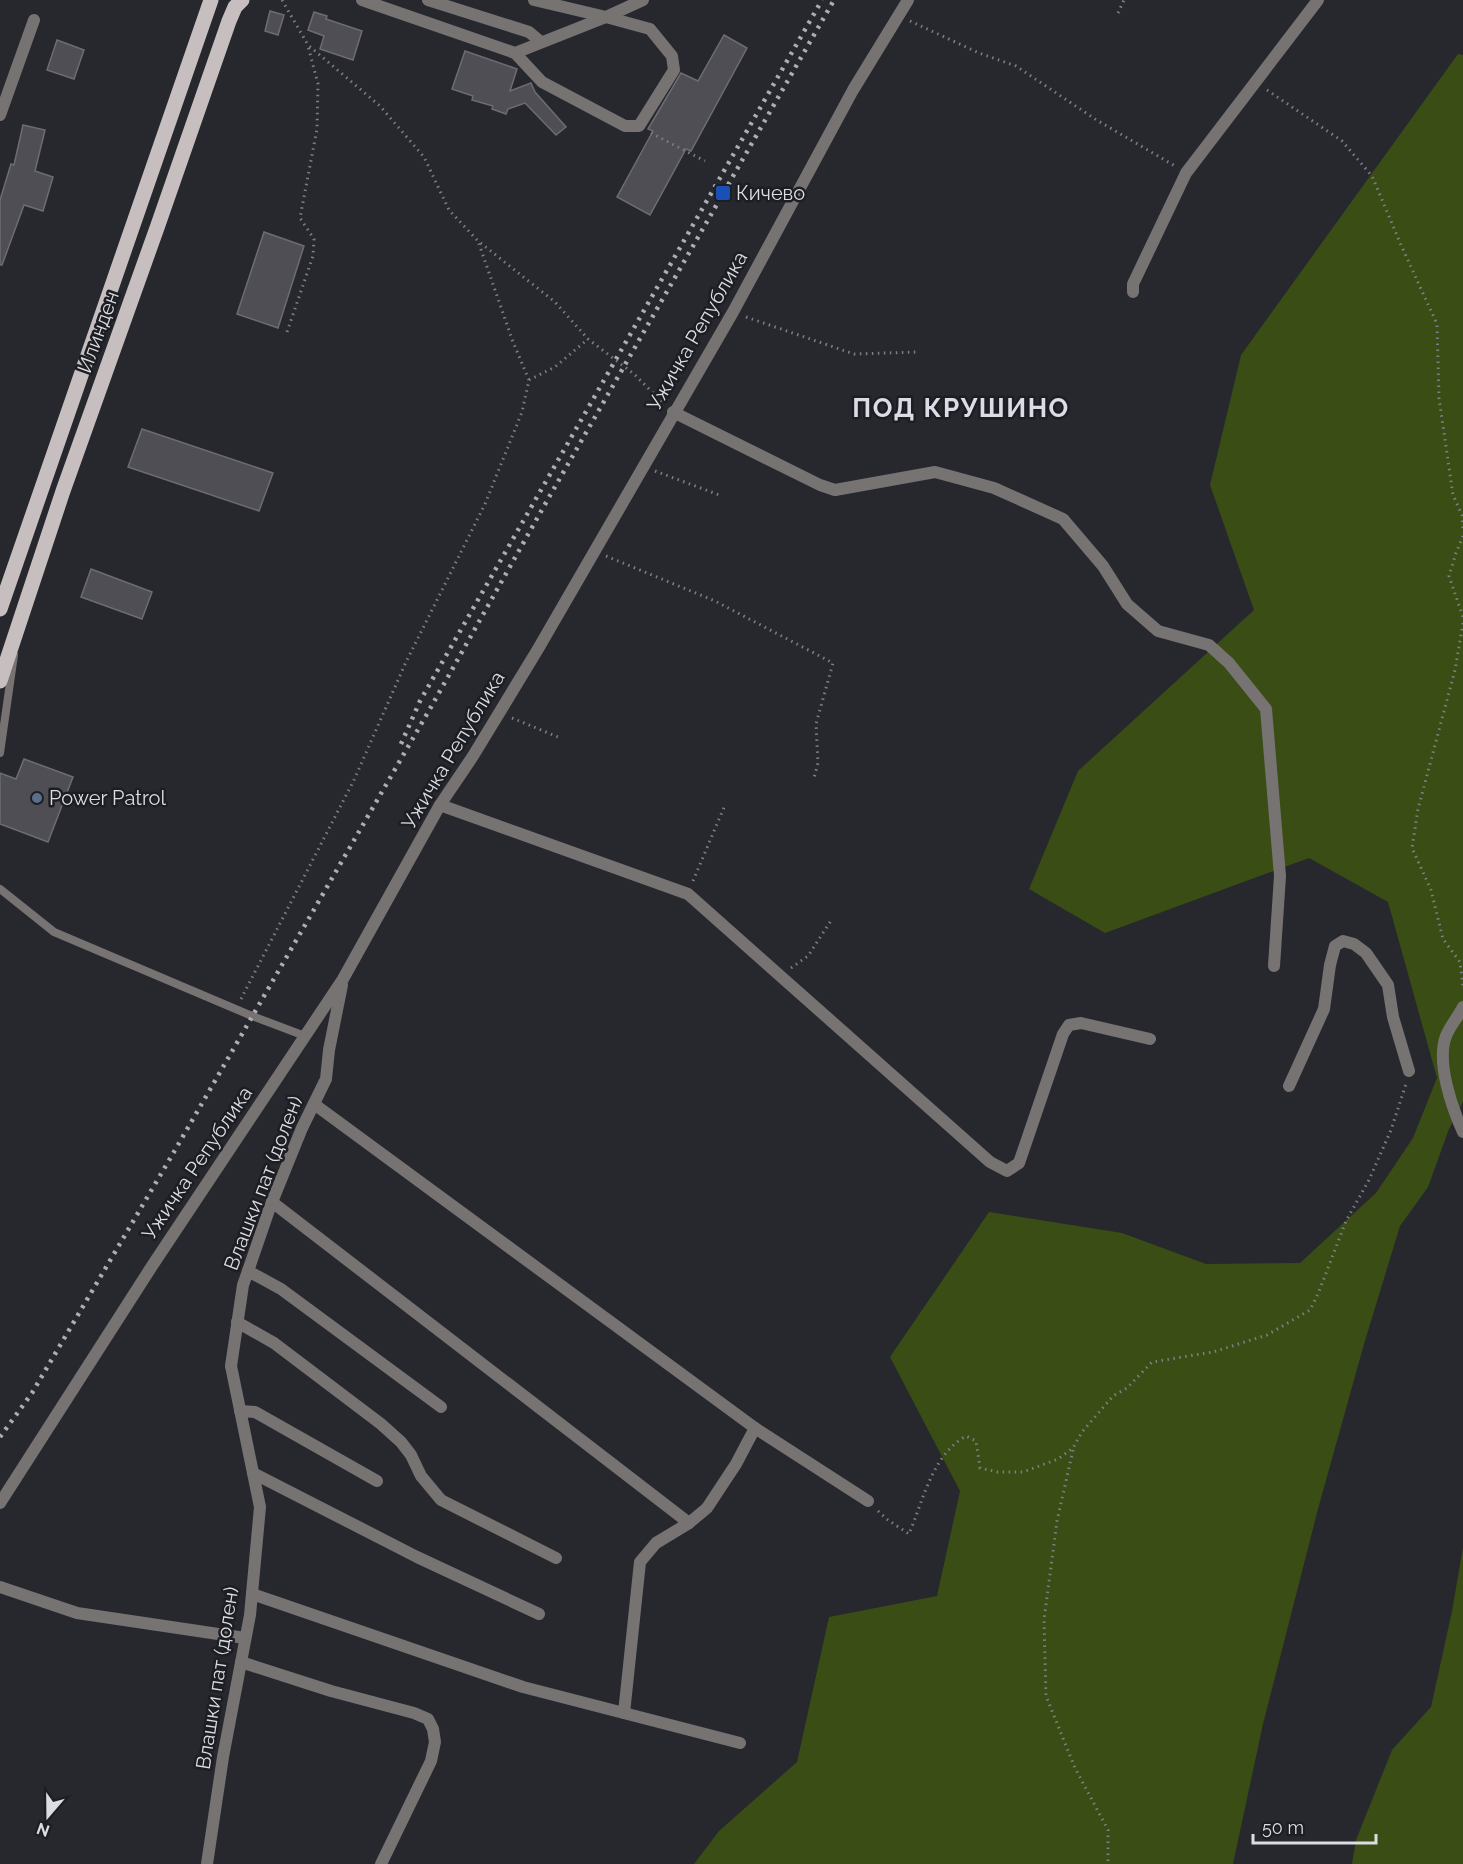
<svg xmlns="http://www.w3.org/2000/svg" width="1463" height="1864" viewBox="0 0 1463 1864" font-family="Raleway,sans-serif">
<rect width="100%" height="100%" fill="#27282e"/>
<g fill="#394d15">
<path d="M1458,54L1463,55V1102L1449,1129L1428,1187L1400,1226L1364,1344L1318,1509L1263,1724L1233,1864H694L719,1831L797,1762L829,1617L937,1596L960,1491L890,1357L989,1212L1122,1233L1206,1264L1300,1263L1376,1193L1413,1138L1437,1078L1388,902L1309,858L1105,933L1029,889L1078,771L1254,610L1210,485L1241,355Z"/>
<path d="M1463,1547V1864H1352L1356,1840L1392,1750L1431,1707L1452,1611Z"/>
</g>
<g fill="#4f4e55" stroke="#6d6c74" stroke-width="1.5">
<path d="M270,11L284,15L278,35L265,31Z"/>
<path d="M314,12L327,16L326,19L362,31L353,60L320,49L324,36L308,30Z"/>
<path d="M724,35L747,48L691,151L686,149L650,215L617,197L653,131L648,129L681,73L698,81Z"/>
<path d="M57,40L84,50L74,79L47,70Z"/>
<path d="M465,51L517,69L510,91L531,83L535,92L566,127L556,135L525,103L508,109L506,114L492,109L493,106L472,100L473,96L452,89Z"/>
<path d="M23,125L45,130L35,171L53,177L43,211L24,205L2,265H0V200L11,164L14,165Z"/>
<path d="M264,232L304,246L278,328L237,314Z"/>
<path d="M142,429L273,473L259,511L128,467Z"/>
<path d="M91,569L152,592L142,619L81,597Z"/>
<path d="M24,759L73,777L48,842L0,824V773L16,779Z"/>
</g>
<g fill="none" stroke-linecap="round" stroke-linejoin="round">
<g stroke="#7e7f84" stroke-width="3" stroke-dasharray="1.5 4.5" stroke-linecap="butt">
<path d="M282,0L308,45L380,106L424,157L449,210L478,241L555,302L588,339L634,374L663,403"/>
<path d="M1118,13L1124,0"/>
<path d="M910,21L979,53L1016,66L1095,119L1175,166"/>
<path d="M1267,90L1342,141L1372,176L1401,245L1437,324L1439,398L1453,495L1462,515L1463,531"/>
<path d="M651,133L705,161"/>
<path d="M746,317L854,354L918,352"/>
<path d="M287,332L313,256L314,239L300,218L317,129L318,84L308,46"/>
<path d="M529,380L555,367L588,339"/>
<path d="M655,471L722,496"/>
<path d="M1463,536L1456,553L1449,576L1463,617"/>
<path d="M606,556L715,601L833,663L816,724L818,763L814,778"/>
<path d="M1463,623L1455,670L1418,809L1412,848L1431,890L1443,939L1460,962L1463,986"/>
<path d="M512,718L558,737"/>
<path d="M693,881L725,805"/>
<path d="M791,968L808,956L832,919"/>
<path d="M241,999L354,780L406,662L485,504L522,412L529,380L513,342L478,241"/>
<path d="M1073,1450L1057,1521L1044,1620L1046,1696L1075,1768L1108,1830V1864"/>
<path d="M878,1511L888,1520L909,1534C923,1501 932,1455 966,1436L976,1441L980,1468L998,1472H1023L1058,1459L1073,1448L1082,1432L1113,1396L1127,1388L1152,1362L1213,1352L1267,1335L1310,1310L1318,1294L1346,1221L1369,1180L1391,1130L1406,1084"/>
</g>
<g stroke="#787373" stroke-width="8">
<path d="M0,753L14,655"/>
<path d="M0,889L54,932L252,1016L305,1036"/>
</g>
<g stroke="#787373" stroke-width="12">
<path d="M362,0L515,53L542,82L625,126H639L674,70L672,56L650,29L606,17L515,53"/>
<path d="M428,0L529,32L541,42"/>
<path d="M534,0L606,17L643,0"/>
<path d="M0,115L34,20"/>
<path d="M1133,292V284L1186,173L1318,0"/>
<path d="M673,412L820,485L835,490L935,472L994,488L1063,519L1103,566L1127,604L1158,631L1209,645L1229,663L1266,709L1280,876L1274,966"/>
<path d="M440,805L688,894L990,1162L1007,1171L1019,1163L1063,1034L1069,1025L1081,1023L1150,1039"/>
<path d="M1463,1007C1458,1017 1450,1026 1446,1036C1436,1062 1452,1108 1463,1132"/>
<path d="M1289,1086L1324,1009L1330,965L1335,946L1343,941L1354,944L1366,953L1388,985L1393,1017L1409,1071"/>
<path d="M314,1104L755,1428L868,1501"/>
<path d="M272,1202L689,1523"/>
<path d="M248,1271L281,1289L441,1407"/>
<path d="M237,1322L274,1343L381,1424L401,1442L411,1455L421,1476L441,1500L556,1558"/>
<path d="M240,1411L255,1412L377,1481"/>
<path d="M253,1473L417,1557L539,1614"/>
<path d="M0,1503L152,1266L343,979L440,805L473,756L538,649L733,312L853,90L908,0"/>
<path d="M0,1587L77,1613L245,1638"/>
<path d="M252,1594L523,1687L740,1743"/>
<path d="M241,1662L331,1691L414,1713L428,1719L433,1729L435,1742L431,1761L381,1864"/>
<path d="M624,1713L640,1562L656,1543L689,1523L707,1508L736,1464L755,1428"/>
<path d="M207,1864L223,1757L250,1615L260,1507L231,1366L243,1285L248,1271L270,1207L302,1128L326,1079L329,1050L342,985"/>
</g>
<g stroke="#c7bfbf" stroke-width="15">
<path d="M0,609L211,0"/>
<path d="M0,681L63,491L158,225L229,21L235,7L242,0"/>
</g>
<g stroke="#adaeb2" stroke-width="4.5" stroke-dasharray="3 6" stroke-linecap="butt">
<path d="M401,744L420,701L822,0"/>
<path d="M0,1437L32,1393L171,1157L431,707L548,499L834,0"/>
</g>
</g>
<rect fill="#1a4fb4" stroke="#1d1e24" stroke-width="2" x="715" y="185" width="16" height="16" rx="3"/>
<circle fill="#5c6f8a" stroke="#1d1e24" stroke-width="2" cx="37" cy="798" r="6"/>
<g text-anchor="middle" stroke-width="5" stroke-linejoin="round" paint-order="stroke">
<g font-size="20" fill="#dcdde1" stroke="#1d1e24" text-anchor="start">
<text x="736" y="200">Кичево</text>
<text x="49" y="805">Power Patrol</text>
</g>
<g font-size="20" fill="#dcdde1" stroke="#1d1e24">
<text transform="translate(697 331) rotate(-60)" y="7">Ужичка Република</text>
<text transform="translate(98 332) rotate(-70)" y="7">Илинден</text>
<text transform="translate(453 750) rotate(-59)" y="7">Ужичка Република</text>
<text transform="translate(197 1163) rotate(-56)" y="7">Ужичка Република</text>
<text transform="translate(263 1183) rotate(-69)" y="7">Влашки пат (долен)</text>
<text transform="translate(217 1678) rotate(-81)" y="7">Влашки пат (долен)</text>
</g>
<g font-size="26" font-weight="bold" letter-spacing="1.5" fill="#dbdce5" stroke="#1d1e24">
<text x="961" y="417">ПОД КРУШИНО</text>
</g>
</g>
<g transform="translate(48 1816) rotate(200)" stroke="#1d1e24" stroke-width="4.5" paint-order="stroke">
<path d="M0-4.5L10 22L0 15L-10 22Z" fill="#dcdde1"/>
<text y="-9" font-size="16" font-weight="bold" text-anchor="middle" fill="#dcdde1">N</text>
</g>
<path d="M1253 1834v9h123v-9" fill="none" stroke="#dcdde1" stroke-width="3"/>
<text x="1262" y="1834" font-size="18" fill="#dcdde1" stroke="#1d1e24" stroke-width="4.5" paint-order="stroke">50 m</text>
</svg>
